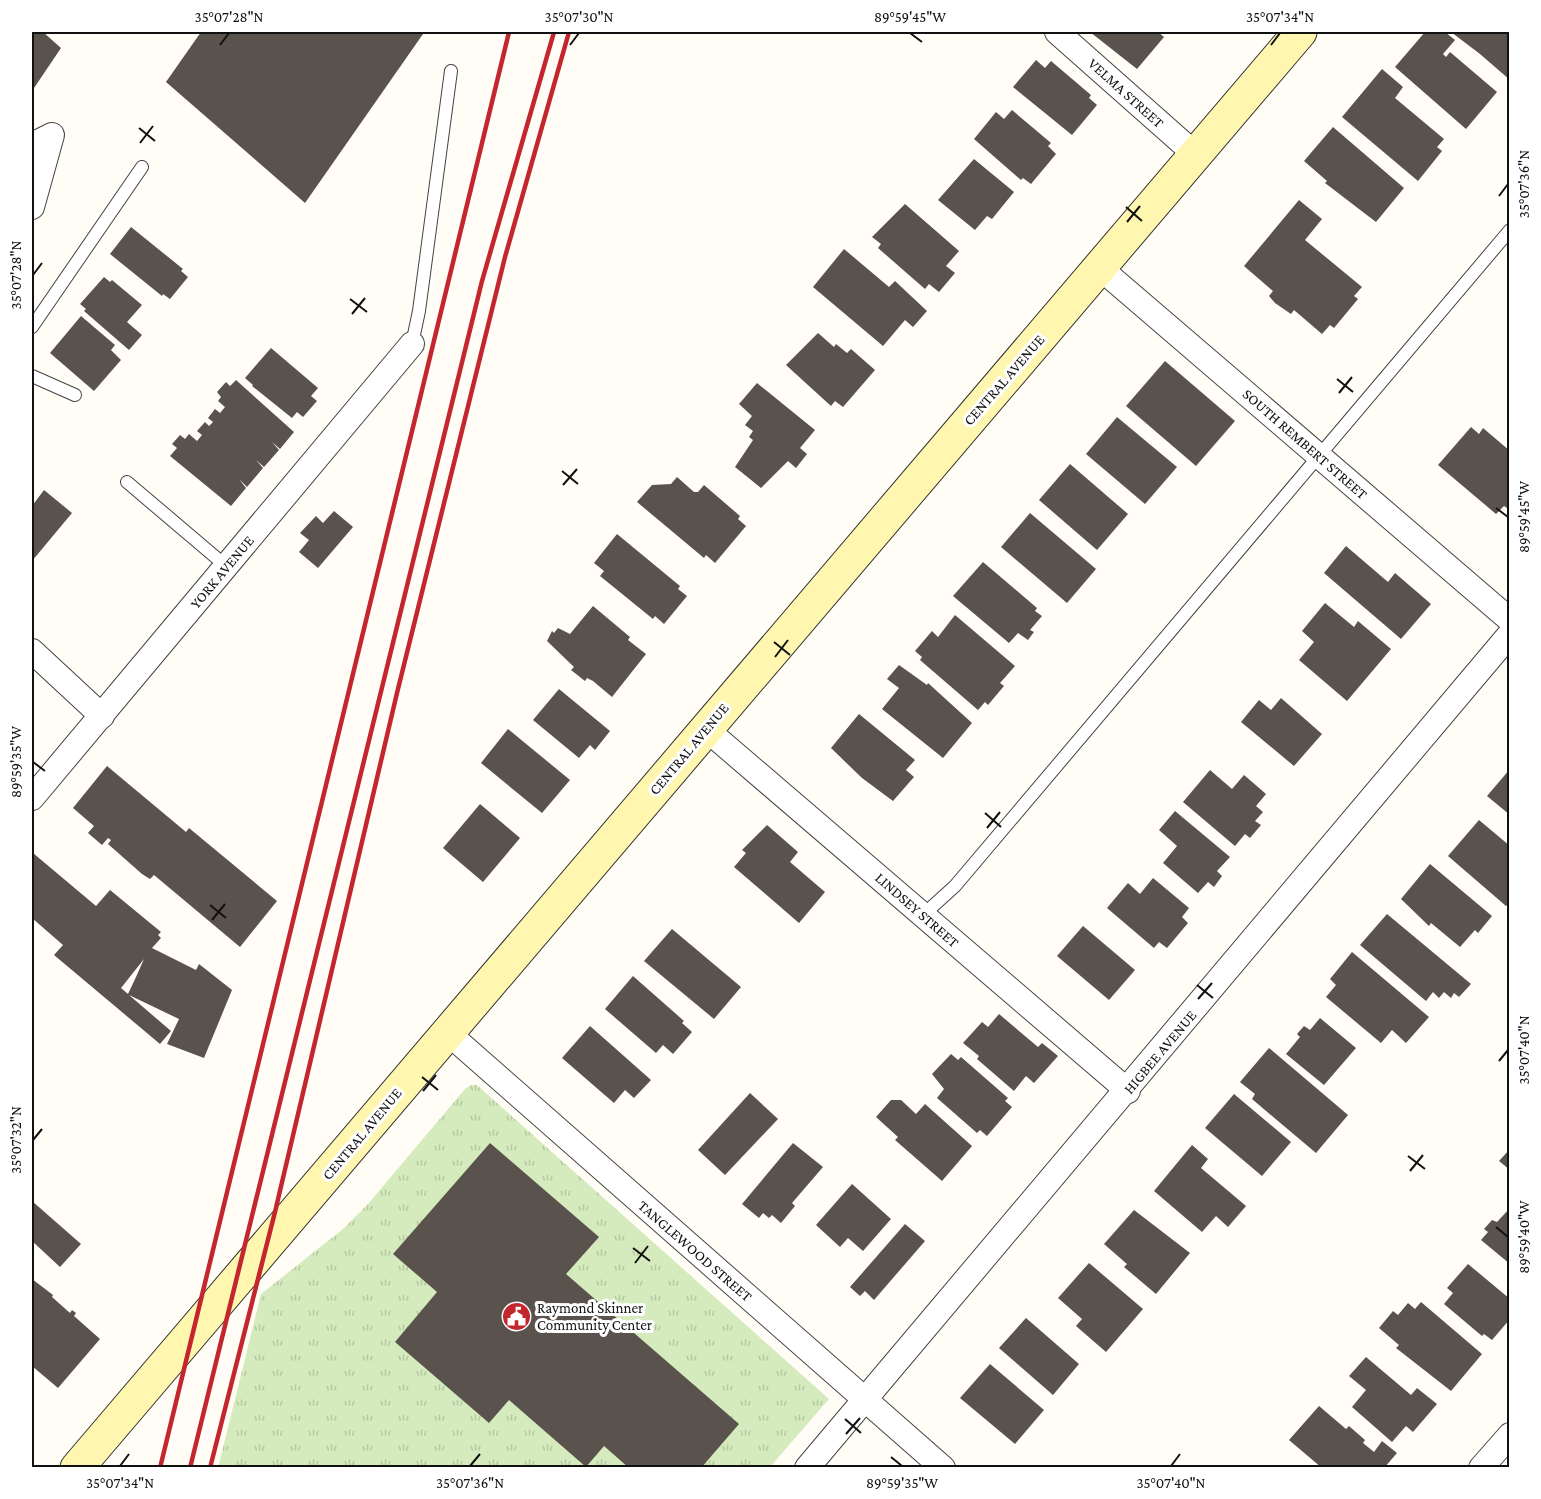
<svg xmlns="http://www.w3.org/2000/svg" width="1541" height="1499" viewBox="0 0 1541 1499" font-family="'Crimson Pro',serif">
<defs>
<pattern id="park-tufts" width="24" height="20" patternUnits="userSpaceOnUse" patternTransform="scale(1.5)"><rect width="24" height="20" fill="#d5ebbd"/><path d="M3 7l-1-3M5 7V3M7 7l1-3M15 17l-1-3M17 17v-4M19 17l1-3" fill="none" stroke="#b6c8a1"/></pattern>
</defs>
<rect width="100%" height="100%" fill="#fffdf5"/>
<path fill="url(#park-tufts)" d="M471,1085H477L829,1399L770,1467L218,1468L261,1294L343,1229L368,1204L465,1089Z"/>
<g fill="#5a524d" fill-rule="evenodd">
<path d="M32,32H43L61,48L32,91Z"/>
<path d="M201,32H420L423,34L305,203L166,82Z"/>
<path d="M1090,32H1158L1164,37L1137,69Z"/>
<path d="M1425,32H1445L1455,40L1443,54L1446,57L1450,52L1497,92L1466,129L1395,67Z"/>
<path d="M1451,32H1510V80L1480,54Z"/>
<path d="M1036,60L1045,68L1051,61L1091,95L1089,98L1097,105L1072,135L1013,87Z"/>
<path d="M1382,69L1403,87L1395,98L1444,139L1437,147L1442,151L1418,181L1342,117Z"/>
<path d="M1012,110L1051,143L1048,146L1056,154L1031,184L1023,178L1021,180L974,139L996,112L1004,119Z"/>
<path d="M1333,127L1404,188L1376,222L1325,183L1327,181L1304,161Z"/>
<path d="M974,159L1014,192L992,219L987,216L975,230L938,200Z"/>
<path d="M1299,200L1322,219L1305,240L1362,287L1354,296L1358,299L1334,328L1330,325L1322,334L1294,310L1291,314L1275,303L1269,296L1273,291L1244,266Z"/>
<path d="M905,204L959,251L946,266L955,273L939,292L929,284L925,289L878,248L881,244L872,237Z"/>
<path d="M131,227L183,269L181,271L188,277L170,299L163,294L162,296L110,254Z"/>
<path d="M844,249L889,287L895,281L927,311L913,327L905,320L883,346L813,287Z"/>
<path d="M104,277L110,282L112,280L142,305L127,322L142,335L129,350L84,311L86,309L80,304Z"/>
<path d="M81,316L115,345L111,350L121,360L94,391L50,353Z"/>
<path d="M818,333L834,347L836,344L847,353L851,349L875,370L843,407L835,401L831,406L786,365Z"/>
<path d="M271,348L318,388L311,396L317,401L303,417L297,412L292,418L252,386L253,385L245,378Z"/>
<path d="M1165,361L1235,421L1196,466L1126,406Z"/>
<path d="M236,380L294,432L280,449L272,442L279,450L264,467L256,460L263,468L247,487L239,479L246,488L231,506L170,456L177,448L172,444L180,435L185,439L189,434L197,441L202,435L197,431L205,422L209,426L213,422L208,418L215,409L220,413L225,407L218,401L221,397L217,392L226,382L230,386Z"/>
<path d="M757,383L815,430L800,448L807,454L796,468L788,461L761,488L735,467L753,440L749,437L753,431L745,425L752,416L739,404Z"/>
<path d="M1117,417L1177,467L1145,504L1086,454Z"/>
<path d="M1471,427L1479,434L1483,428L1510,451V510L1504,506L1496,514L1438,465Z"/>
<path d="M1070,464L1128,514L1097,550L1039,500Z"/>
<path d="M677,477L694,492H698L704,485L740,516L738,519L746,526L715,563L706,555L704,558L637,502L652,485L671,484Z"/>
<path d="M44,490L72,513L32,561V506Z"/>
<path d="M334,511L353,527L318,568L299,552L309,540L300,533L316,516L323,523Z"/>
<path d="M1030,513L1096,569L1067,603L1001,547Z"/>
<path d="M617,534L680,586L678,589L687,596L664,624L655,616L653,619L600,576L604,571L594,563Z"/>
<path d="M1346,546L1388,582L1395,573L1431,604L1401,639L1324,573Z"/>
<path d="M983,562L1037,608L1035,611L1042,616L1030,630L1034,632L1028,640L1018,633L1009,643L953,596Z"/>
<path d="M1325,603L1354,627L1358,621L1391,649L1347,701L1299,660L1314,642L1302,631Z"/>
<path d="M593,606L630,637L628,640L646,654L612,697L593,681L587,678L585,681L571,670L574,667L547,641L552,631L554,633L558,628L570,634Z"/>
<path d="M955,615L1015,666L1000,683L1004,686L988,705L985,702L978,710L920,660L922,657L915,651L932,631L938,637Z"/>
<path d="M899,665L927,685L928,683L972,723L943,758L882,709L899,688L887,679Z"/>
<path d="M559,689L610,731L595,750L590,745L579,758L533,720Z"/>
<path d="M1281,698L1322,734L1294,766L1241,722L1259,700L1271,710Z"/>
<path d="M859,714L915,760L906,770L914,777L893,801L862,778L831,748Z"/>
<path d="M508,729L570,780L542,813L481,763Z"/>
<path d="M107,766L186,832L189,828L277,901L240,947L154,875L150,879L142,874L108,844L111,840L108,838L102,845L88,833L94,826L73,808Z"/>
<path d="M1510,769V815L1487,796Z"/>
<path d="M1210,770L1232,789L1244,775L1266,794L1256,806L1263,812L1255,821L1261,825L1250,838L1245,834L1235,846L1183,802Z"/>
<path d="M480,804L520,838L483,882L443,848Z"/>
<path d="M1175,811L1230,857L1217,871L1222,876L1214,887L1208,882L1198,893L1163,863L1177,846L1159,830Z"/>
<path d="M1479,820L1510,846V903L1506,906L1448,856Z"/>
<path d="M767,825L798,852L790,862L825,892L799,923L734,867L746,853L742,850Z"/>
<path d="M33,853L96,906L110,890L161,932L158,935L161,938L152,948L196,970L199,964L232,990L204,1058L167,1044L179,1019L129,995L171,1031L160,1044L54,955L63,945L32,918ZM144,959L136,977L128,994L121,988Z"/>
<path d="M1430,864L1492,916L1478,933L1475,930L1460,947L1431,923L1429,926L1401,899Z"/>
<path d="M1153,878L1189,908L1182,917L1188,923L1167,948L1159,942L1154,948L1107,908L1128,883L1140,894Z"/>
<path d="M1387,914L1471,984L1459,997L1454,993L1451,998L1444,992L1439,998L1433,992L1426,1001L1360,945Z"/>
<path d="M1083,926L1135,970L1109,1000L1057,956Z"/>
<path d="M672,929L741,987L714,1019L644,961Z"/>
<path d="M1352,952L1429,1017L1406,1043L1392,1030L1381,1043L1326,997L1336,985L1330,979Z"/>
<path d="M633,976L684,1021L682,1023L692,1032L673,1054L663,1045L656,1053L605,1009Z"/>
<path d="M999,1014L1038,1047L1042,1043L1058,1056L1034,1083L1026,1076L1014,1091L977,1059L979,1056L963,1043L982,1022L988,1027Z"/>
<path d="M1320,1018L1356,1048L1324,1085L1286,1054L1300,1037L1297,1034L1304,1026L1310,1030Z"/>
<path d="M590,1026L651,1080L634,1098L625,1090L614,1103L562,1058Z"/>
<path d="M1269,1048L1348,1115L1316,1153L1252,1099L1255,1094L1240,1082Z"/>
<path d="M951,1054L958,1060L961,1057L1008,1098L1005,1101L1012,1107L987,1136L980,1130L977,1133L937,1098L944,1089L932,1074Z"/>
<path d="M750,1093L778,1119L725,1175L698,1150Z"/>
<path d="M1234,1094L1291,1142L1262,1176L1205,1128Z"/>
<path d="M891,1100H901L916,1114L925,1104L972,1146L942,1181L895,1140L898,1137L876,1117Z"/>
<path d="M490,1143L599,1237L566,1274L739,1424L701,1468H629L604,1446L586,1467L509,1400L489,1423L395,1342L437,1292L393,1254Z"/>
<path d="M793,1143L823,1167L792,1203L795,1206L781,1223L772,1215L769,1218L763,1213L759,1218L742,1204Z"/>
<path d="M1192,1145L1208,1159L1201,1168L1246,1206L1228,1227L1216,1216L1202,1232L1154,1191Z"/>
<path d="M1510,1149V1170L1499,1161Z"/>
<path d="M852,1184L891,1219L863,1251L848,1238L840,1247L816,1225Z"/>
<path d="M32,1201L81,1244L60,1267L32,1241Z"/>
<path d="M1510,1208V1264L1481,1240L1488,1232L1484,1229L1492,1220L1497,1222Z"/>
<path d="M1134,1210L1190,1253L1156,1294L1124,1267L1127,1264L1104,1244Z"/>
<path d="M905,1224L925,1241L874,1300L865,1291L860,1296L850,1287Z"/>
<path d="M1089,1263L1143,1309L1106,1352L1076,1326L1082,1319L1058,1298Z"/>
<path d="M1468,1264L1510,1299V1319L1492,1340L1484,1334L1482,1336L1444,1304L1453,1293L1447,1288Z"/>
<path d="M32,1279L53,1295L52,1297L70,1313L72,1310L76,1313L74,1316L100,1339L58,1388L32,1366Z"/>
<path d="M1421,1302L1482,1354L1451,1391L1396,1348L1399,1345L1379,1328L1393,1311L1398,1315L1408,1303L1415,1309Z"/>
<path d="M1026,1318L1079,1364L1053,1395L999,1348Z"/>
<path d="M1366,1357L1411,1395L1417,1388L1437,1404L1413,1432L1406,1426L1392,1442L1352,1407L1366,1390L1349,1376Z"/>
<path d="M990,1364L1044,1410L1015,1444L960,1398Z"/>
<path d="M1319,1406L1346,1429L1349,1426L1365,1440L1363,1443L1374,1452L1382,1441L1397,1453L1384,1468H1322L1289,1440Z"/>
</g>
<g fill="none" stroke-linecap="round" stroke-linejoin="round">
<defs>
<g id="lane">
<path d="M32,327L142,167"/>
<path d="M412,344L419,311L451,71"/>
<path d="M32,376L75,395"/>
<path d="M127,482L226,566"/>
<path d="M923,915L955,886L1510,230"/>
</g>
<g id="street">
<path d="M1057,32L1196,155"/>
<path d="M32,145L52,135L32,207"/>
<path d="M1100,268L1510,620"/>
<path d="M32,651L102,716"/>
<path d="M706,729L1128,1091"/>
<path d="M32,798L412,344"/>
<path d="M448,1033L943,1468"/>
<path d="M807,1468L1510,634"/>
<path d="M1481,1468L1510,1435"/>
</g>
<path id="secondary" d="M77,1468L1300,32"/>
</defs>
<use href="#lane" stroke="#444" stroke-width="14"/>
<use href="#street" stroke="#444" stroke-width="26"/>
<use href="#secondary" stroke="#333" stroke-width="35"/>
<use href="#lane" stroke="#fff" stroke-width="12"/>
<use href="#street" stroke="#fff" stroke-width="24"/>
<use href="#secondary" stroke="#fff6b0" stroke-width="33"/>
<g stroke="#c4262e" stroke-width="4.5">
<path d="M160,1468L509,32"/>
<path d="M190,1468L482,281L554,32"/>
<path d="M210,1468L275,1212L397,693L505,257L569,32"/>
</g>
</g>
<path fill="none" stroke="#111" stroke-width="2" d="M910,33L922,42M220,45L229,33M570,45L579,33M1271,45L1280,33M139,128L155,141M140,143L153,126M1499,196L1508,184M1126,207L1142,221M1127,222L1140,206M33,275L42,263M350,299L367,312M352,314L365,298M1337,379L1353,392M1339,393L1352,377M562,471L578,484M563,485L577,469M1496,508L1508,517M774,642L790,655M775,657L788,640M33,762L45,771M985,813L1001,827M987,828L1000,812M210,905L226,918M212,920L225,904M1197,985L1213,998M1198,999L1212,983M1499,1061L1508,1050M422,1077L438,1090M423,1091L436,1075M33,1140L42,1129M1408,1156L1425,1169M1410,1171L1423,1155M1496,1227L1508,1237M633,1248L650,1261M635,1263L648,1246M845,1419L861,1433M846,1434L860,1418M891,1457L902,1466M120,1466L129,1454M470,1466L480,1454M1171,1466L1180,1454"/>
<defs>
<symbol id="civic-disc" viewBox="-11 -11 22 22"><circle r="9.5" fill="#c4262e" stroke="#fff"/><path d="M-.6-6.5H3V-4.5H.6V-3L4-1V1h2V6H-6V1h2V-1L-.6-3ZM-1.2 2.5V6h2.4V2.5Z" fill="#fff"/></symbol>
</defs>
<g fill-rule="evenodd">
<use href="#civic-disc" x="500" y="1300" width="33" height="33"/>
</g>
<g text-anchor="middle" stroke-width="6" stroke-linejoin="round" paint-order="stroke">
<g font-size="15" fill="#111" stroke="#fff">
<text transform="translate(1126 93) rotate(42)" y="5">VELMA STREET</text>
<text transform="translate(1004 380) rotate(-49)" y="5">CENTRAL AVENUE</text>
<text transform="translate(1305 444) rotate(41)" y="5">SOUTH REMBERT STREET</text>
<text transform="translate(222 572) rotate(-50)" y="5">YORK AVENUE</text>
<text transform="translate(689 749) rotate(-50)" y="5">CENTRAL AVENUE</text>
<text transform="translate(917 910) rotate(41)" y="5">LINDSEY STREET</text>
<text transform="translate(1160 1052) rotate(-50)" y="5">HIGBEE AVENUE</text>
<text transform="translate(362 1134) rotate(-50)" y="5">CENTRAL AVENUE</text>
<text transform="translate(695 1251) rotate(41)" y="5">TANGLEWOOD STREET</text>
</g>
<g font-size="15" fill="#111" stroke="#fff" text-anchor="start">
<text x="537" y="1313">Raymond Skinner<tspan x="537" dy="17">Community Center</tspan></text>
</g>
</g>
<rect width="1541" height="1499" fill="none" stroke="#ffffff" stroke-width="66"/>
<rect x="33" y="33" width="1475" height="1433" fill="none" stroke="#111" stroke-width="2"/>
<g font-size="15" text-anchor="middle" fill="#111">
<text x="229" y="22">35°07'28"N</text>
<text x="579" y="22">35°07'30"N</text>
<text x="910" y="22">89°59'45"W</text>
<text x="1280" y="22">35°07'34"N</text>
<text transform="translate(1524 184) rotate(-90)" y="5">35°07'36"N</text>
<text transform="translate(16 275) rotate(-90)" y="5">35°07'28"N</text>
<text transform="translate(1524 517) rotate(-90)" y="5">89°59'45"W</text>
<text transform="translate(16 762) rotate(-90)" y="5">89°59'35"W</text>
<text transform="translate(1524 1050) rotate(-90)" y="5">35°07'40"N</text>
<text transform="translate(16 1140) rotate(-90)" y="5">35°07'32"N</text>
<text transform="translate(1524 1237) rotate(-90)" y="5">89°59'40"W</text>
<text x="120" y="1488">35°07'34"N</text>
<text x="470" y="1488">35°07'36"N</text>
<text x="902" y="1488">89°59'35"W</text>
<text x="1171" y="1488">35°07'40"N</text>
</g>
</svg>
